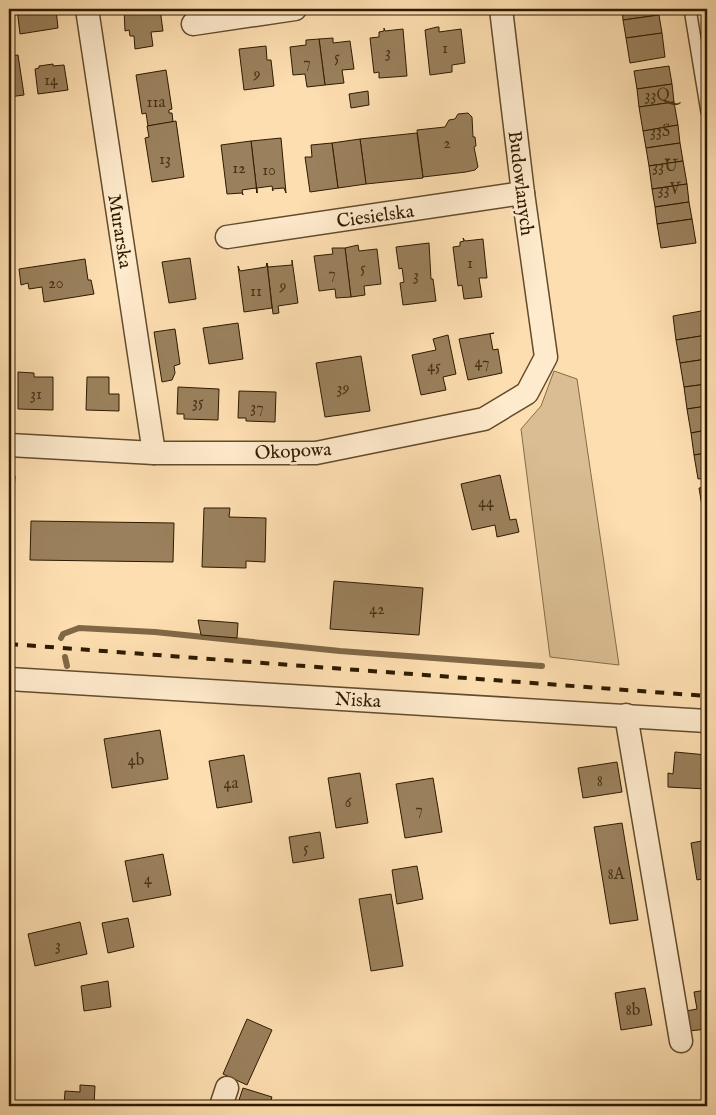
<svg xmlns="http://www.w3.org/2000/svg" width="716" height="1115" viewBox="0 0 716 1115" font-family="'IM FELL English',serif">
<rect width="100%" height="100%" fill="#fddeb0"/>
<filter id="stains"><feTurbulence type="fractalNoise" baseFrequency=".004" numOctaves="4"/><feColorMatrix values="0 0 0 0 .2 0 0 0 0 .09 0 0 0 0 .02 0 0 0 .5 -.17"/></filter>
<radialGradient id="worn" r=".72"><stop offset=".6" stop-color="#630" stop-opacity="0"/><stop offset="1" stop-color="#630" stop-opacity=".3"/></radialGradient>
<path fill="#dabd92" stroke="#846c49" d="M554,371L577,379L619,665L550,657L521,429L541,406Z"/>
<g fill="none" stroke-linecap="round" stroke-linejoin="round">
<g stroke="#806846" stroke-width="6">
<path d="M61,638L63,634L79,628L155,632L340,651L542,666"/>
<path d="M65,657L67,666"/>
</g>
</g>
<g fill="#9a805c" stroke="#2e1b00">
<path d="M17,9H56L58,28L20,34Z"/>
<path d="M124,9H160L163,31L151,32L153,46L135,49L134,36H130L129,30L125,31Z"/>
<path d="M622,9H658L659,15L623,20Z"/>
<path d="M659,15L662,33L626,38L623,20Z"/>
<path d="M437,27H439V32L461,29L465,63L452,65V72L430,75L425,30Z"/>
<path d="M384,28L385,31L403,29L407,76L379,78V72L374,73L370,38L379,37V32L384,31Z"/>
<path d="M662,33L665,57L630,63L626,38Z"/>
<path d="M333,38V43L350,41L354,69L342,70L344,83L325,85L319,39Z"/>
<path d="M319,39L325,85L307,87L305,74L293,75L290,47L306,45V40Z"/>
<path d="M266,46L267,60H271L274,86L244,90L239,49Z"/>
<path d="M18,55L24,95L9,97V56Z"/>
<path d="M53,64V66L64,65L68,90L38,94L35,69L39,68V66Z"/>
<path d="M669,66L672,84L637,89L634,71Z"/>
<path d="M166,70L172,109L169,110V113H172L173,122L148,126L146,113L142,114L136,75Z"/>
<path d="M672,84L674,102L639,107L637,89Z"/>
<path d="M368,91L369,105L351,108L349,94Z"/>
<path d="M674,102L678,125L643,131L639,107Z"/>
<path d="M468,113L472,117L473,137H475L476,146L474,147L478,167L475,170L466,172L423,177L417,130L445,127L449,120L455,119L458,114Z"/>
<path d="M176,121L184,177L152,182L145,138L149,137L147,126Z"/>
<path d="M678,125L680,143L646,148L643,131Z"/>
<path d="M417,133L423,178L366,184L360,139Z"/>
<path d="M281,138L286,193L284,188L272,189L273,191L272,186L257,188V193L251,141Z"/>
<path d="M360,139L366,184L338,188L332,143Z"/>
<path d="M251,141L257,193L256,188L242,190L243,195L242,193L227,194L221,145Z"/>
<path d="M332,143L338,188L310,192L305,157H312L311,145Z"/>
<path d="M680,143L683,161L649,166L646,148Z"/>
<path d="M683,161L687,184L652,189L649,166Z"/>
<path d="M687,184L689,202L655,207L652,189Z"/>
<path d="M689,202L692,219L657,224L655,207Z"/>
<path d="M692,219L696,243L661,248L657,224Z"/>
<path d="M463,238L465,241L483,239L487,278H479L482,297L464,299L462,285L458,286L453,247L460,246V242L464,241Z"/>
<path d="M429,243L431,279H433L436,301L403,305L400,283L404,282L402,268L399,269L396,247Z"/>
<path d="M358,245L359,251L377,249L381,284L364,286L365,295L351,297L345,248Z"/>
<path d="M332,248H345L351,297L336,298L335,289L319,291L314,256L333,254Z"/>
<path d="M190,258L196,299L169,303L162,262Z"/>
<path d="M85,259L88,280H91L94,294L44,302L42,287L29,289L28,283L21,285L19,269Z"/>
<path d="M292,260L298,303L278,306L279,313L273,314L267,263L268,267L292,265Z"/>
<path d="M267,263L272,308L244,312L238,266L240,271L266,267Z"/>
<path d="M707,310V335L676,340L673,316Z"/>
<path d="M238,323L243,359L209,364L203,328Z"/>
<path d="M175,329L180,364L174,366L175,373L172,380L162,382L154,332Z"/>
<path d="M494,333L490,334L493,350L498,349L502,373L468,380L459,339Z"/>
<path d="M448,335L456,374L443,377L446,390L421,395L412,355L436,350L433,339Z"/>
<path d="M707,335V359L680,363L676,340Z"/>
<path d="M361,356L370,411L325,417L316,363Z"/>
<path d="M707,359V384L684,387L680,363Z"/>
<path d="M18,372L34,373V377H53V410L18,409Z"/>
<path d="M87,377H109V394H119V411L86,410Z"/>
<path d="M707,384V406L687,409L684,387Z"/>
<path d="M178,387L219,389L218,420L184,419V414H177Z"/>
<path d="M239,391L276,392L275,422L246,421V418H238Z"/>
<path d="M707,406V430L691,433L687,409Z"/>
<path d="M707,430V453L694,455L691,433Z"/>
<path d="M707,453V478L698,479L694,455Z"/>
<path d="M500,475L510,520L516,519L519,532L497,537L495,525L472,530L461,484Z"/>
<path d="M9,476H15L13,509H9Z"/>
<path d="M707,487V512H703L699,488Z"/>
<path d="M204,508H230L229,517L266,518L265,562L246,561V568L202,567Z"/>
<path d="M31,521L174,523L173,562L30,560Z"/>
<path d="M334,581L423,588L419,635L330,629Z"/>
<path d="M198,620L238,623L237,638L201,635Z"/>
<path d="M160,730L168,779L112,788L104,739Z"/>
<path d="M675,752L707,755V789L668,787V773L673,774Z"/>
<path d="M244,755L252,802L217,808L209,761Z"/>
<path d="M617,762L622,792L583,798L578,768Z"/>
<path d="M360,773L368,823L336,828L328,778Z"/>
<path d="M433,778L442,832L405,838L396,784Z"/>
<path d="M622,823L638,920L610,924L594,827Z"/>
<path d="M320,832L324,858L293,863L289,837Z"/>
<path d="M707,840V878L697,880L691,843Z"/>
<path d="M163,854L171,895L133,902L125,861Z"/>
<path d="M417,866L423,899L397,904L392,870Z"/>
<path d="M391,894L403,966L371,971L359,899Z"/>
<path d="M128,918L134,947L108,953L102,923Z"/>
<path d="M80,922L87,954L35,966L28,934Z"/>
<path d="M108,981L111,1007L84,1011L81,986Z"/>
<path d="M645,988L652,1025L621,1030L615,993Z"/>
<path d="M706,990L707,1029L689,1031L686,1011L697,1009L694,992Z"/>
<path d="M247,1019L272,1030L247,1085L223,1074Z"/>
<path d="M80,1085L95,1086L94,1106H57H64L65,1091L80,1092Z"/>
<path d="M243,1088L272,1097L269,1106H237Z"/>
</g>
<g fill="none" stroke-linecap="round" stroke-linejoin="round">
<defs>
<path id="service" d="M690,9L707,112"/>
<g id="minor">
<path d="M87,9L154,453"/>
<path d="M193,24L295,9"/>
<path d="M227,237L523,193"/>
<path d="M9,445L154,453H316L484,419L527,393L546,357L523,193L501,9"/>
<path d="M9,679L707,721"/>
<path d="M626,715L681,1041"/>
<path d="M221,1106L227,1088"/>
</g>
</defs>
<use href="#service" stroke="#624c2c" stroke-width="14"/>
<use href="#minor" stroke="#624c2c" stroke-width="25"/>
<use href="#service" stroke="#feeacc" stroke-width="11"/>
<use href="#minor" stroke="#feeacc" stroke-width="22"/>
<path stroke="#2e1b00" stroke-width="4" stroke-dasharray="9 9" stroke-linecap="butt" d="M9,644L707,696"/>
</g>
<g text-anchor="middle" stroke-width="5" stroke-linejoin="round" paint-order="stroke">
<g font-size="16" fill="#493417">
<text x="445" y="53">1</text>
<text x="388" y="57">3</text>
<text x="337" y="62">5</text>
<text x="307" y="67">7</text>
<text x="257" y="79">9</text>
<text x="51" y="85">14</text>
<text x="657" y="100">33Q</text>
<text x="156" y="107">11a</text>
<text x="660" y="136">33S</text>
<text x="447" y="148">2</text>
<text x="165" y="164">13</text>
<text x="665" y="171">33U</text>
<text x="239" y="173">12</text>
<text x="269" y="175">10</text>
<text x="669" y="194">33V</text>
<text x="470" y="268">1</text>
<text x="363" y="273">5</text>
<text x="332" y="278">7</text>
<text x="416" y="280">3</text>
<text x="56" y="288">20</text>
<text x="283" y="291">9</text>
<text x="256" y="296">11</text>
<text x="482" y="367">47</text>
<text x="434" y="371">45</text>
<text x="343" y="393">39</text>
<text x="36" y="399">31</text>
<text x="198" y="407">35</text>
<text x="257" y="412">37</text>
<text x="486" y="507">44</text>
<text x="377" y="614">42</text>
<text x="136" y="765">4b</text>
<text x="600" y="786">8</text>
<text x="231" y="788">4a</text>
<text x="348" y="807">6</text>
<text x="419" y="814">7</text>
<text x="306" y="853">5</text>
<text x="616" y="879">8A</text>
<text x="148" y="884">4</text>
<text x="58" y="950">3</text>
<text x="633" y="1015">8b</text>
</g>
<g font-size="19" fill="#2e1b00" stroke="#feeacc">
<text transform="translate(522 183) rotate(83)" y="7">Budowlanych</text>
<text transform="translate(375 215) rotate(-8)" y="7">Ciesielska</text>
<text transform="translate(121 231) rotate(81)" y="7">Murarska</text>
<text transform="translate(293 450) rotate(-3)" y="7">Okopowa</text>
<text transform="translate(358 699) rotate(3)" y="7">Niska</text>
</g>
</g>
<rect width="716" height="1115" fill="none" stroke="#fddeb0" stroke-width="30"/>
<rect x="10" y="10" width="696" height="1095" fill="none" stroke="#2e1b00" stroke-width="2.5"/>
<rect x="15" y="15" width="686" height="1085" fill="none" stroke="#2e1b00"/>
<rect width="100%" height="100%" filter="url(#stains)"/>
<rect width="100%" height="100%" fill="url(#worn)"/>
</svg>
